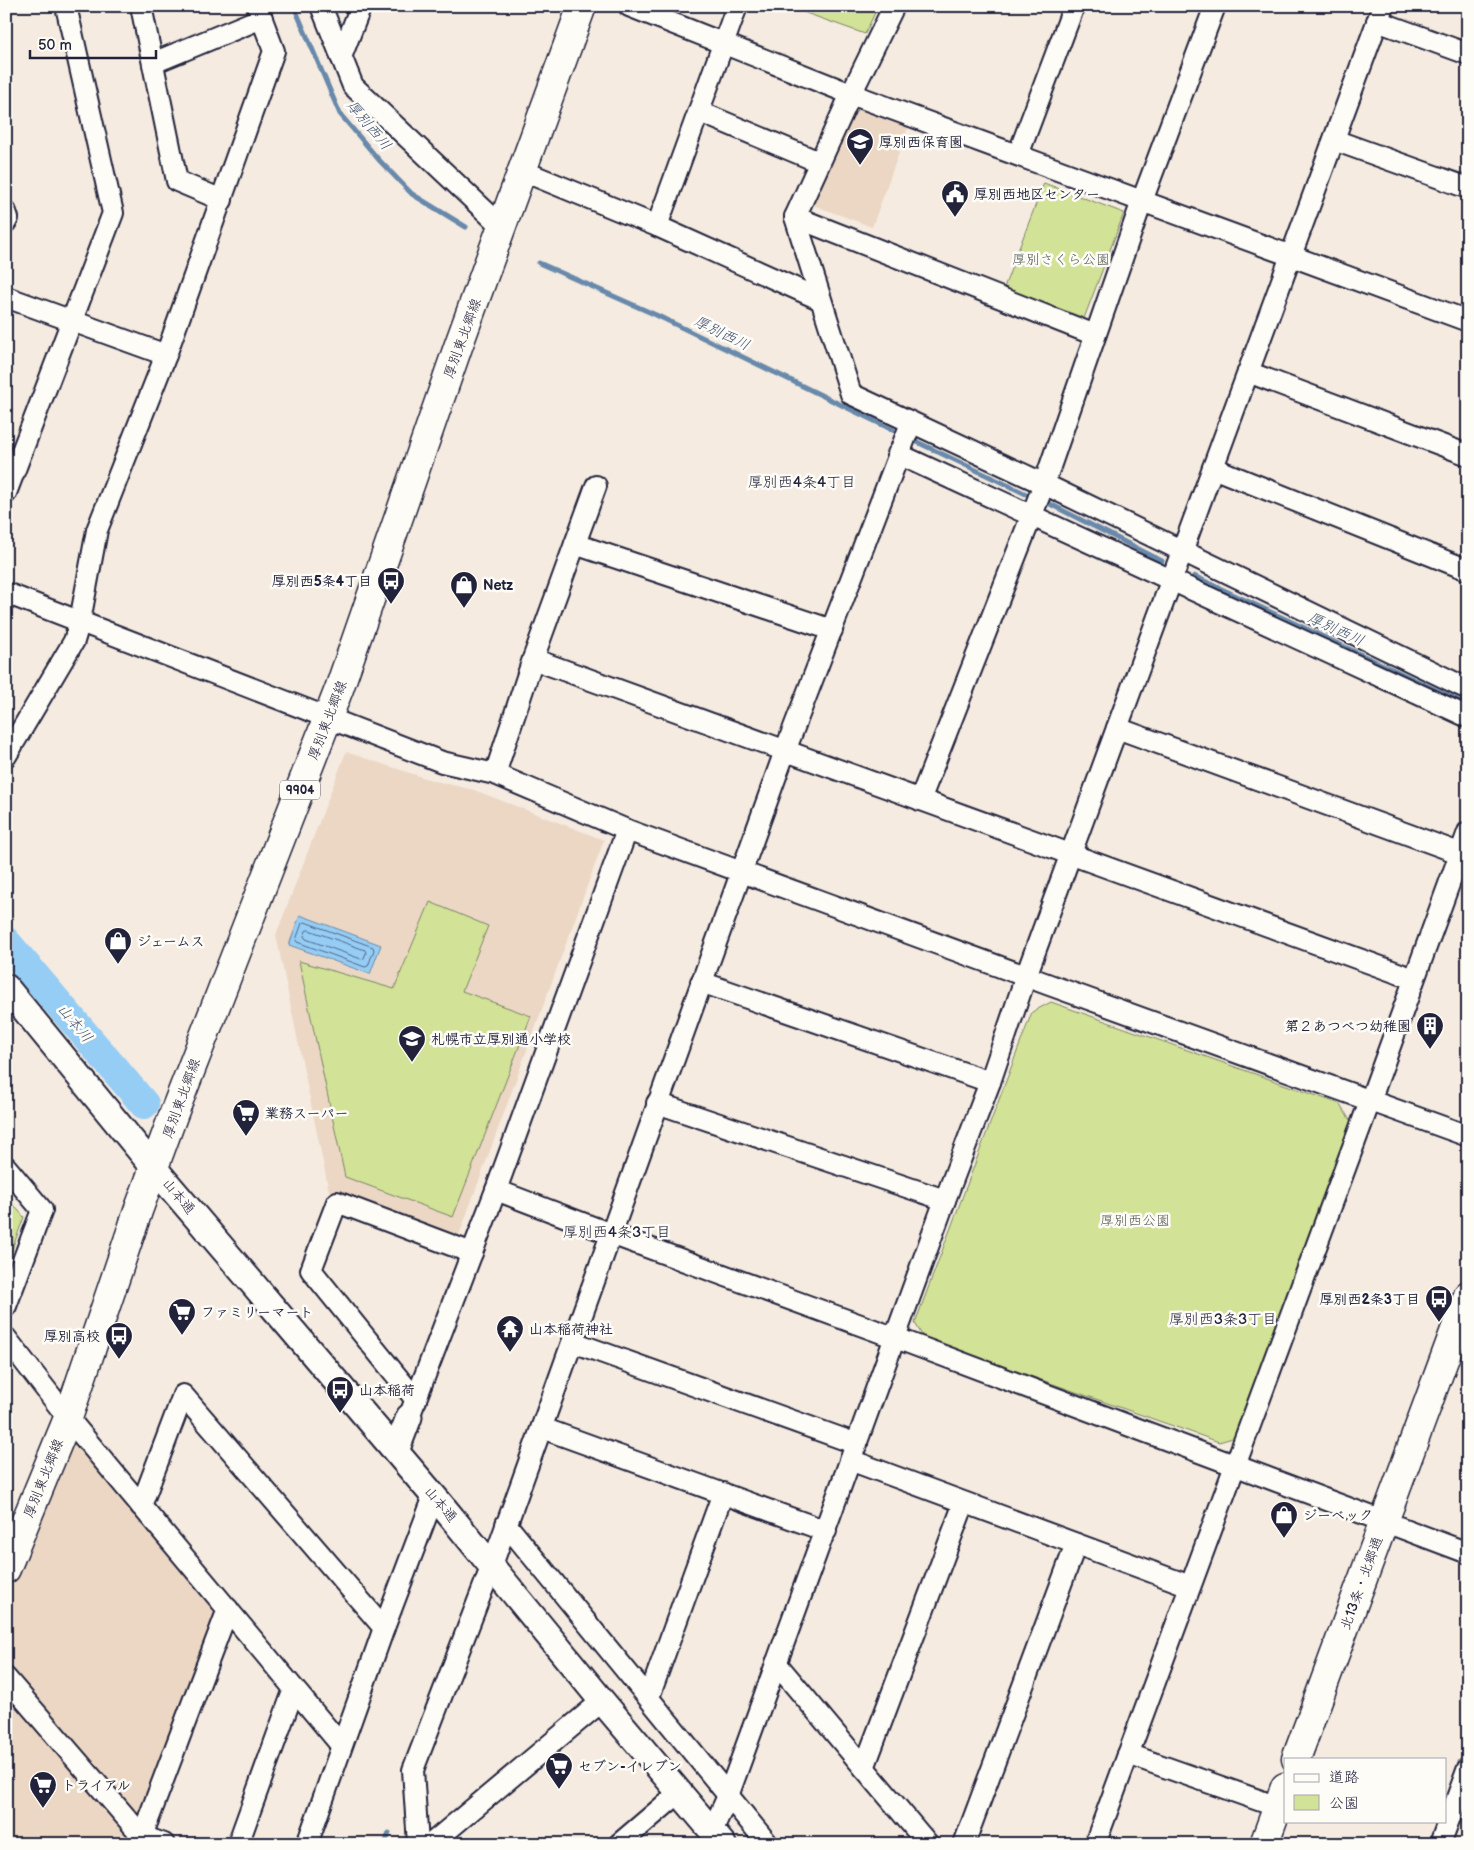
<svg xmlns="http://www.w3.org/2000/svg" width="1474" height="1850" viewBox="0 0 1474 1850" font-family="'Balsamiq Sans','Klee One',sans-serif">
<rect width="100%" height="100%" fill="#f5ebe0"/>
<filter id="ink" filterUnits="userSpaceOnUse"><feTurbulence type="fractalNoise" baseFrequency=".02" numOctaves="2"/><feDisplacementMap in="SourceGraphic" scale="10" xChannelSelector="R" yChannelSelector="G"/><feConvolveMatrix kernelMatrix="1 2 1 2 8 2 1 2 1" color-interpolation-filters="sRGB"/></filter>
<g filter="url(#ink)">
<g fill="#ebd7c4">
<path d="M854,107L908,128L872,227L808,203Z"/>
<path d="M346,752L431,780L474,790L604,840L458,1238L329,1191L276,935Z"/>
<path d="M68,1418L228,1609L135,1844H6V1569Z"/>
</g>
<g fill="#d2e296" stroke="#7a8268">
<path d="M786,6H878L865,34Z"/>
<path d="M1044,183L1124,213L1083,321L1003,290Z"/>
<path d="M430,902L488,926L462,991L531,1016L453,1217L345,1177L299,961L394,989Z"/>
<path d="M1051,1002L1340,1104L1351,1122L1236,1437L1219,1442L924,1339L915,1323L1032,1012Z"/>
<path d="M6,1196L24,1217L6,1265Z"/>
</g>
<path fill="#96cdf5" stroke="#6889ab" d="M300,915L381,945L370,974L289,945Z"/>
<g fill="none" stroke-linecap="round" stroke-linejoin="round">
<g stroke="#506685" stroke-width="1">
<path d="M305,922L373,947L374,950L368,966L365,967L297,942L296,940L302,923Z"/>
<path d="M309,930L365,950L366,953L364,958L361,959L306,939L304,936L306,931Z"/>
</g>
<g stroke="#6889ab" stroke-width="5">
<path d="M294,6L340,114L379,160L412,194L466,227"/>
<path d="M539,263L656,315L893,430"/>
<path d="M915,441L1026,494"/>
<path d="M1050,504L1162,561"/>
<path d="M1194,576L1468,705"/>
<path d="M385,1844L389,1833"/>
</g>
<path stroke="#96cdf5" stroke-width="30" d="M6,942L144,1104"/>
<defs>
<g id="minor">
<path d="M141,6L177,181L222,200"/>
<path d="M321,6L353,86L502,227"/>
<path d="M629,6L851,94L1468,321"/>
<path d="M894,6L851,94L795,217L851,394L1044,484L1468,689"/>
<path d="M1377,21L1468,54"/>
<path d="M341,57L361,6"/>
<path d="M153,63L262,18"/>
<path d="M700,112L819,162"/>
<path d="M1334,140L1468,188"/>
<path d="M1018,155L1074,6"/>
<path d="M523,171L657,226L819,299"/>
<path d="M6,212L8,218L6,222"/>
<path d="M795,217L1095,335"/>
<path d="M657,226L737,6"/>
<path d="M6,297L166,355"/>
<path d="M1248,372L1468,455"/>
<path d="M898,454L1468,717"/>
<path d="M1213,468L1468,570"/>
<path d="M6,493L113,213L66,6"/>
<path d="M575,544L832,630"/>
<path d="M6,593L442,762L495,774L627,830L1047,984L1468,1136"/>
<path d="M533,659L1414,979"/>
<path d="M1117,728L1459,853"/>
<path d="M6,756L74,641L80,621L97,530L166,355L274,51L257,6"/>
<path d="M495,774L533,659L596,486"/>
<path d="M920,800L1044,484L1142,201L1215,6"/>
<path d="M701,982L990,1082"/>
<path d="M657,1103L945,1200"/>
<path d="M6,1167L42,1210L6,1306"/>
<path d="M496,1190L611,1234L896,1338L1468,1553"/>
<path d="M6,1338L68,1418L341,1745"/>
<path d="M573,1342L857,1444"/>
<path d="M416,1400L311,1270L337,1202L472,1253"/>
<path d="M409,1417L496,1190L627,830"/>
<path d="M542,1428L826,1531"/>
<path d="M850,1460L1190,1586"/>
<path d="M141,1506L183,1395L384,1628"/>
<path d="M506,1524L768,1844"/>
<path d="M776,1663L928,1844"/>
<path d="M6,1678L142,1836L164,1844"/>
<path d="M649,1697L723,1493"/>
<path d="M1128,1754L1278,1807"/>
<path d="M864,1768L964,1503"/>
<path d="M712,1831L728,1796L945,1200L990,1082L1026,976L1117,728L1383,6"/>
<path d="M135,1844L142,1836L228,1609"/>
<path d="M238,1844L294,1689"/>
<path d="M307,1844L384,1628L434,1496"/>
<path d="M418,1844L413,1770L492,1565L785,751L911,423"/>
<path d="M431,1844L602,1701"/>
<path d="M619,1844L680,1792"/>
<path d="M964,1844L1076,1544"/>
<path d="M1095,1844L1370,1101L1468,832"/>
<path d="M1440,1844L1468,1768"/>
</g>
<g id="tertiary">
<path d="M6,987L155,1169L444,1508L602,1701L723,1844"/>
<path d="M396,1451L409,1417"/>
</g>
<g id="secondary">
<path d="M1296,1759L1468,1295"/>
<path d="M1264,1844L1285,1787"/>
</g>
<path id="primary" d="M6,1569L68,1418L138,1211L174,1113L339,689L459,344L582,6"/>
</defs>
<use href="#minor" stroke="#22223b" stroke-width="24"/>
<use href="#tertiary" stroke="#22223b" stroke-width="29"/>
<use href="#secondary" stroke="#22223b" stroke-width="31"/>
<use href="#primary" stroke="#22223b" stroke-width="31"/>
<use href="#minor" stroke="#fdfcf7" stroke-width="20"/>
<use href="#tertiary" stroke="#fdfcf7" stroke-width="25"/>
<use href="#secondary" stroke="#fdfcf7" stroke-width="28"/>
<use href="#primary" stroke="#fdfcf7" stroke-width="28"/>
</g>
</g>
<defs>
<symbol id="school-pin" viewBox="-11 -11 22 30"><path d="M0 17L-7.5 6A9.5 9.5 0 1 1 7.5 6Z" fill="#22223b" stroke="#fdfcf7"/><path d="M0-5L7-2L0 1L-7-2ZM-4 1L0 2.5L4 1V4Q0 6-4 4Z" fill="#fff"/></symbol>
<symbol id="civic-pin" viewBox="-11 -11 22 30"><path d="M0 17L-7.5 6A9.5 9.5 0 1 1 7.5 6Z" fill="#22223b" stroke="#fdfcf7"/><path d="M-.6-6.5H3V-4.5H.6V-3L4-1V1h2V6H-6V1h2V-1L-.6-3ZM-1.2 2.5V6h2.4V2.5Z" fill="#fff"/></symbol>
<symbol id="bus-pin" viewBox="-11 -11 22 30"><path d="M0 17L-7.5 6A9.5 9.5 0 1 1 7.5 6Z" fill="#22223b" stroke="#fdfcf7"/><path d="M-5-6H5V4H4V6H2V4H-2V6H-4V4H-5ZM-3.5-4V0h7V-4ZM-3.5 1.2v1.5H-2V1.2ZM2 1.2v1.5H3.5V1.2Z" fill="#fff"/></symbol>
<symbol id="shop-pin" viewBox="-11 -11 22 30"><path d="M0 17L-7.5 6A9.5 9.5 0 1 1 7.5 6Z" fill="#22223b" stroke="#fdfcf7"/><path d="M-5-2.5h2.3a2.7 3.5 0 0 1 5.4 0H5L5.5 6h-11ZM-1.5-2.5h3a1.5 2.3 0 0 0-3 0Z" fill="#fff"/></symbol>
<symbol id="building-pin" viewBox="-11 -11 22 30"><path d="M0 17L-7.5 6A9.5 9.5 0 1 1 7.5 6Z" fill="#22223b" stroke="#fdfcf7"/><path d="M-4-6H4V6H1V3H-1V6H-4ZM-2.5-4.3h1.7v1.8h-1.7ZM.8-4.3h1.7v1.8H.8ZM-2.5-1h1.7V.8h-1.7ZM.8-1h1.7V.8H.8Z" fill="#fff"/></symbol>
<symbol id="supermarket-pin" viewBox="-11 -11 22 30"><path d="M0 17L-7.5 6A9.5 9.5 0 1 1 7.5 6Z" fill="#22223b" stroke="#fdfcf7"/><path d="M-6-5.5h2.5l.6 2H6L4.5 2H-2.5L-4.4-4H-6ZM-1.5 3.2a1.3 1.3 0 1 0 .1 0ZM3 3.2a1.3 1.3 0 1 0 .1 0Z" fill="#fff"/></symbol>
<symbol id="temple-pin" viewBox="-11 -11 22 30"><path d="M0 17L-7.5 6A9.5 9.5 0 1 1 7.5 6Z" fill="#22223b" stroke="#fdfcf7"/><path d="M0-6L5-2H3V0L6.5 2.5H4V6H1.5V3h-3V6H-4V2.5H-6.5L-3 0V-2H-5Z" fill="#fff"/></symbol>
</defs>
<g fill-rule="evenodd">
<use href="#school-pin" x="844" y="126" width="32" height="43"/>
<use href="#civic-pin" x="939" y="178" width="32" height="43"/>
<use href="#bus-pin" x="375" y="565" width="32" height="43"/>
<use href="#shop-pin" x="448" y="569" width="32" height="43"/>
<use href="#shop-pin" x="102" y="925" width="32" height="43"/>
<use href="#building-pin" x="1414" y="1010" width="32" height="43"/>
<use href="#school-pin" x="396" y="1023" width="32" height="43"/>
<use href="#supermarket-pin" x="230" y="1097" width="32" height="43"/>
<use href="#bus-pin" x="1423" y="1283" width="32" height="43"/>
<use href="#supermarket-pin" x="166" y="1296" width="32" height="43"/>
<use href="#temple-pin" x="494" y="1313" width="32" height="43"/>
<use href="#bus-pin" x="103" y="1320" width="32" height="43"/>
<use href="#bus-pin" x="324" y="1374" width="32" height="43"/>
<use href="#shop-pin" x="1268" y="1499" width="32" height="43"/>
<use href="#supermarket-pin" x="543" y="1750" width="32" height="43"/>
<use href="#supermarket-pin" x="27" y="1769" width="32" height="43"/>
</g>
<g text-anchor="middle" stroke-width="5" stroke-linejoin="round" paint-order="stroke">
<rect fill="#fdfcf7" stroke="#646373" stroke-width="1" x="280" y="780.5" width="40" height="19" rx="4"/>
<g font-size="12" font-weight="bold" fill="#22223b">
<text x="300" y="794">9904</text>
</g>
<g font-size="14" font-weight="bold" fill="#22223b" stroke="#fdfcf7" text-anchor="start">
<text x="879" y="147">厚別西保育園</text>
<text x="974" y="199">厚別西地区センター</text>
<text x="372" y="586" text-anchor="end">厚別西5条4丁目</text>
<text x="483" y="590">Netz</text>
<text x="137" y="946">ジェームス</text>
<text x="1411" y="1031" text-anchor="end">第２あつべつ幼稚園</text>
<text x="431" y="1044">札幌市立厚別通小学校</text>
<text x="265" y="1118">業務スーパー</text>
<text x="1420" y="1304" text-anchor="end">厚別西2条3丁目</text>
<text x="201" y="1317">ファミリーマート</text>
<text x="529" y="1334">山本稲荷神社</text>
<text x="100" y="1341" text-anchor="end">厚別高校</text>
<text x="359" y="1395">山本稲荷</text>
<text x="1303" y="1520">ジーベック</text>
<text x="578" y="1771">セブン-イレブン</text>
<text x="62" y="1790">トライアル</text>
</g>
<g font-size="14" fill="#575c56" stroke="#fdfcf7">
<text x="1061" y="264">厚別さくら公園</text>
<text x="1135" y="1225">厚別西公園</text>
</g>
<g font-size="14" fill="#22223b" stroke="#fdfcf7">
<text transform="translate(462 338) rotate(-70)" y="5">厚別東北郷線</text>
<text transform="translate(327 720) rotate(-69)" y="5">厚別東北郷線</text>
<text transform="translate(181 1098) rotate(-70)" y="5">厚別東北郷線</text>
<text transform="translate(179 1196) rotate(50)" y="5">山本通</text>
<text transform="translate(43 1478) rotate(-68)" y="5">厚別東北郷線</text>
<text transform="translate(441 1504) rotate(50)" y="5">山本通</text>
<text transform="translate(1361 1583) rotate(-70)" y="5">北13条・北郷通</text>
</g>
<g font-size="15" font-style="italic" fill="#455573" stroke="#fdfcf7">
<text transform="translate(369 125) rotate(50)" y="5">厚別西川</text>
<text transform="translate(722 333) rotate(26)" y="5">厚別西川</text>
<text transform="translate(1336 629) rotate(25)" y="5">厚別西川</text>
<text transform="translate(75 1023) rotate(50)" y="5">山本川</text>
</g>
<g font-size="15" fill="#22223b" stroke="#fdfcf7">
<text x="802" y="487">厚別西4条4丁目</text>
<text x="617" y="1237">厚別西4条3丁目</text>
<text x="1223" y="1324">厚別西3条3丁目</text>
</g>
</g>
<rect width="1474" height="1850" fill="none" stroke="#fdfcf7" stroke-width="25"/>
<rect x="12" y="12" width="1449" height="1825" fill="none" stroke="#22223b" stroke-width="2" filter="url(#ink)"/>
<rect x="1284" y="1758" width="162" height="65" fill="#fdfcf7" stroke="#a5a5ac"/>
<rect x="1294" y="1774" width="25" height="8" fill="#fdfcf7" stroke="#a5a5ac"/>
<text x="1329" y="1782" font-size="15" fill="#22223b">道路</text>
<rect x="1294" y="1795" width="25" height="15" fill="#d2e296" stroke="#a5a5ac"/>
<text x="1329" y="1808" font-size="15" fill="#22223b">公園</text>
<path d="M30 50v8h126v-8" fill="none" stroke="#22223b" stroke-width="2.5"/>
<text x="38" y="50" font-size="15" fill="#22223b" stroke="#fdfcf7" stroke-width="4" paint-order="stroke">50 m</text>
</svg>
